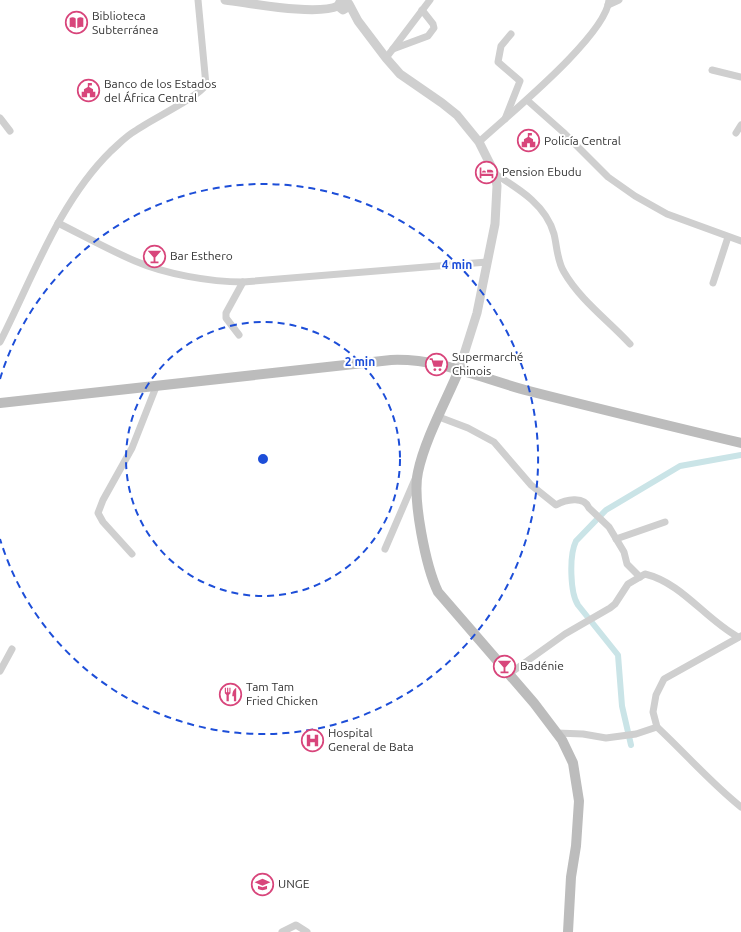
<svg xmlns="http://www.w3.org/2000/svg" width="741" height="932" viewBox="0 0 741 932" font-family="Ubuntu,sans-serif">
<rect width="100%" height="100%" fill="#fff"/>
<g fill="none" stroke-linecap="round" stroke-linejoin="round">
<path stroke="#cae4e7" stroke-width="6" d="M631,745L622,706L618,655L578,605C570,593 569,555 576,541L606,510L680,466L741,455"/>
<g stroke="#cfcfcf" stroke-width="7">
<path d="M608,5L619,0"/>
<path d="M393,49L428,36L434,28L433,24L422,10"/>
<path d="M386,58L430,0"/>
<path d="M712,70L741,77"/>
<path d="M527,100L563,132L608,177L635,196L667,214L741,241"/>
<path d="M0,118L10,131"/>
<path d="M505,119L520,81L498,62L501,46L511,34"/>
<path d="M736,133L741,125"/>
<path d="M479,142C507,116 606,36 609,0"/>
<path d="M495,174C519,189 546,205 554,234C557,246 557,261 564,272C580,300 609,321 630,344"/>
<path d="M58,223C84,236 109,250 135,261C165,274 210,282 243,282L487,262"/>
<path d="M713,283L728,237"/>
<path d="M239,335L226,318V313L243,282"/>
<path d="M0,342C33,277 59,202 111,151C119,144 126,136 135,131C150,120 197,98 206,85L198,0"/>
<path d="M439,417L468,428L494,442L531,485L556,505C565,500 584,495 589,508L609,527L624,552L627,564L640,577"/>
<path d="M616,539L665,522"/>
<path d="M385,549L416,477"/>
<path d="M132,554L103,522L98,513L103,500L132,448L156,387"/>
<path d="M0,671L12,649"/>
<path d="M509,674L565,634L610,608L615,604L628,584L645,574C682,583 705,619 738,637"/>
<path d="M657,727C685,753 711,783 741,807"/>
<path d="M557,733L583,734L606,738L636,734L657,727L653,712L656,695L664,679L741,636"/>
<path d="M282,932L296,925L307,932"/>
</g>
<g stroke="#cfcfcf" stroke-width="9">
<path d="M225,0C251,3 316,16 338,6"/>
<path d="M341,0L338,6L343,10L348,7L347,1"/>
<path d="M349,4L358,21L386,58L400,74L442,103L457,115L479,142L495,174L497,186L495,224L477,313L459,370"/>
</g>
<g stroke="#bcbcbc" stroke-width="10">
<path d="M459,370C446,401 425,439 418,472C412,499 426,567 438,592L534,703L562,740L573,763L579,801L576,846L571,877L568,932"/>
<path d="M0,403L391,360C439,358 483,379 529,391C599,409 670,426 741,443"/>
</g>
</g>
<g fill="none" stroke="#1d4ed8" stroke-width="2" stroke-dasharray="7 5">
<circle cx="263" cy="459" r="137"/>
<path d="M0 379A275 275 0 1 1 0 539"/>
</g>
<defs>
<symbol id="library-ring" viewBox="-11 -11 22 22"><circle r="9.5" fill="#fff" stroke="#d8457b" stroke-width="1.5"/><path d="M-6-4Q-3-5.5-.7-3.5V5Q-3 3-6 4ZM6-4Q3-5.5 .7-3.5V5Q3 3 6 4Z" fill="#d8457b"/></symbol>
<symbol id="civic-ring" viewBox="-11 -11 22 22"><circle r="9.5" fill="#fff" stroke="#d8457b" stroke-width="1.5"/><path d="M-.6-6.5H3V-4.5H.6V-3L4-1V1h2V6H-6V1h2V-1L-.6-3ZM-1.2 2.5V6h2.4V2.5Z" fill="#d8457b"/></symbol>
<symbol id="hotel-ring" viewBox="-11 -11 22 22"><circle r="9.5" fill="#fff" stroke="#d8457b" stroke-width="1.5"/><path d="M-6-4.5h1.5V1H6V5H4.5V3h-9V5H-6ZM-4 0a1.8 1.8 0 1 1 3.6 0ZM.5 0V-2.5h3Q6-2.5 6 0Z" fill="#d8457b"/></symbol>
<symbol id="bar-ring" viewBox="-11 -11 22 22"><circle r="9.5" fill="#fff" stroke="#d8457b" stroke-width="1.5"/><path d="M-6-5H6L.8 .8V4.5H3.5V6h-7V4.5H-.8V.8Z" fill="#d8457b"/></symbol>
<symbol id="supermarket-ring" viewBox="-11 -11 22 22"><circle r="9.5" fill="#fff" stroke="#d8457b" stroke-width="1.5"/><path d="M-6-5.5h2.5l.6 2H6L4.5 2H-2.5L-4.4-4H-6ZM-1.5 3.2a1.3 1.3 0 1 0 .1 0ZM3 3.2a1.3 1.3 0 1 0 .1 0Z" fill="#d8457b"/></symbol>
<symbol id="restaurant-ring" viewBox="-11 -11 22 22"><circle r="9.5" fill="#fff" stroke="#d8457b" stroke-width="1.5"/><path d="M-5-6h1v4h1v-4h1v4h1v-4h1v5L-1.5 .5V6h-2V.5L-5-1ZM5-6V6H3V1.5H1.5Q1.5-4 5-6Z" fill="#d8457b"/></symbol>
<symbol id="hospital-ring" viewBox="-11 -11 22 22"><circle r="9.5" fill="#fff" stroke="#d8457b" stroke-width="1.5"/><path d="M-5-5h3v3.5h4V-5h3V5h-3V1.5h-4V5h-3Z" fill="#d8457b"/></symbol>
<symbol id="university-ring" viewBox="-11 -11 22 22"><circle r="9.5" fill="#fff" stroke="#d8457b" stroke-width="1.5"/><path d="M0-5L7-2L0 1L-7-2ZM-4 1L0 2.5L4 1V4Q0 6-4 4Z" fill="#d8457b"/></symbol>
</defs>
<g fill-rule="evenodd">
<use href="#library-ring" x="64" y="10" width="25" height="25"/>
<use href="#civic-ring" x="76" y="78" width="25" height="25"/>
<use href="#civic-ring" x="516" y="128" width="25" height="25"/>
<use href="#hotel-ring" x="474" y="160" width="25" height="25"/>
<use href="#bar-ring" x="142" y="244" width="25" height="25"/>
<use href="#supermarket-ring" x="424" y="352" width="25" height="25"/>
<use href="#bar-ring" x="492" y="654" width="25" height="25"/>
<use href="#restaurant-ring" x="218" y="682" width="25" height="25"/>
<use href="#hospital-ring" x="300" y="728" width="25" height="25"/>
<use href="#university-ring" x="250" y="872" width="25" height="25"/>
</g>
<g text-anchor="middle" stroke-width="4" stroke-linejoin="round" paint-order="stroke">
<g font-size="12" fill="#323232" stroke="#fff" text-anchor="start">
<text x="92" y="20">Biblioteca<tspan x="92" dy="14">Subterránea</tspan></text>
<text x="104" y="88">Banco de los Estados<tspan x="104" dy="14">del África Central</tspan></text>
<text x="544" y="145">Policía Central</text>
<text x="502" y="176">Pension Ebudu</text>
<text x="170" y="260">Bar Esthero</text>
<text x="452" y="361">Supermarché<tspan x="452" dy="14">Chinois</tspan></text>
<text x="520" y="670">Badénie</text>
<text x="246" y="691">Tam Tam<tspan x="246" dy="14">Fried Chicken</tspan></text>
<text x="328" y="737">Hospital<tspan x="328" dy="14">General de Bata</tspan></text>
<text x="278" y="888">UNGE</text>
</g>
</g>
<circle cx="263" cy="459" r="6" fill="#1d4ed8" stroke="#fff" stroke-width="2"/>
<g font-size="12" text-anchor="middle" font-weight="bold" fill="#1d4ed8" stroke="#fff" stroke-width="4" stroke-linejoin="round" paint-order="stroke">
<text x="457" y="269">4 min</text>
<text x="360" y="366">2 min</text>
</g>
</svg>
